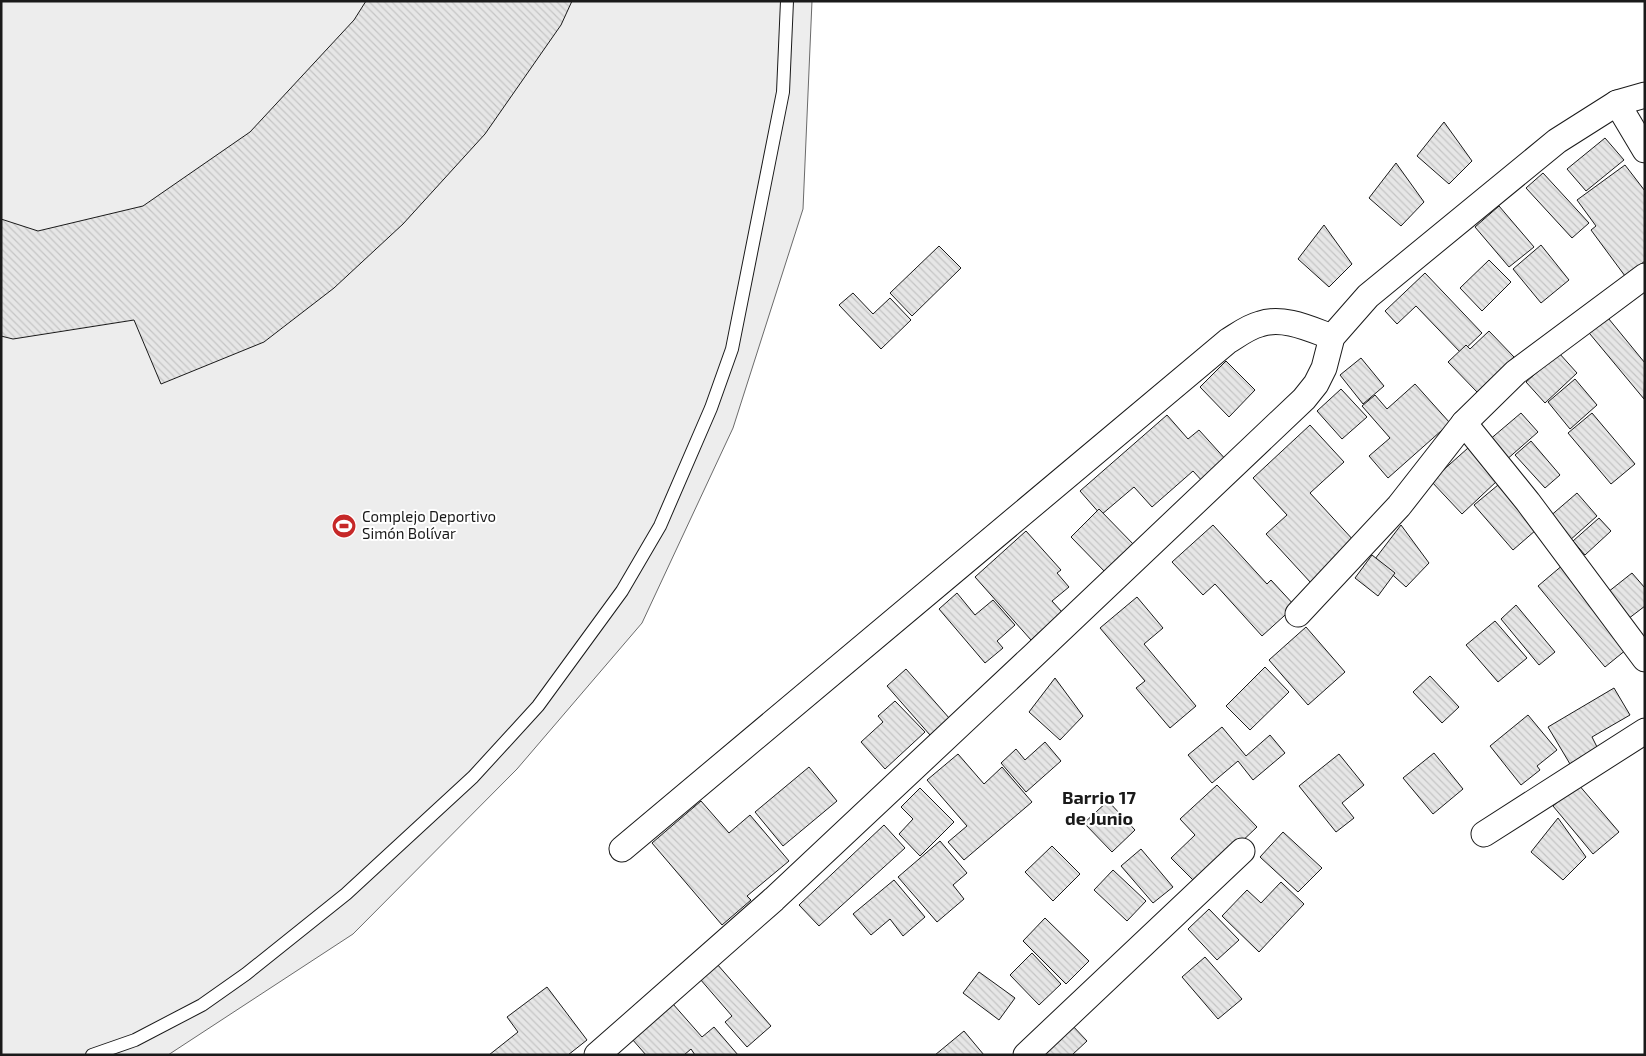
<svg xmlns="http://www.w3.org/2000/svg" width="1646" height="1056" viewBox="0 0 1646 1056" font-family="'Exo 2',sans-serif">
<defs>
<pattern id="building-back-hatch" width="6" height="6" patternUnits="userSpaceOnUse" patternTransform="scale(1.25)"><rect width="6" height="6" fill="#e6e6e6"/><path d="M-1 5l2 2M0 0l6 6M5-1l2 2" fill="none" stroke="#c5c5c5"/></pattern>
</defs>
<rect width="100%" height="100%" fill="#fff"/>
<path fill="#ededed" stroke="#6a6a6a" d="M1,1H812L803,209L733,428L642,623L517,769L353,934L168,1055H1Z"/>
<g fill="url(#building-back-hatch)" stroke="#1a1a1a">
<path d="M366,1H572L561,25L485,134L403,224L334,288L264,342L161,384L134,320L13,339L1,336V219L38,231L143,206L250,132L354,20Z"/>
<path d="M1444,122L1472,161L1449,184L1417,156Z"/>
<path d="M1605,138L1624,160L1586,191L1567,169Z"/>
<path d="M1396,163L1424,202L1401,226L1369,198Z"/>
<path d="M1625,165L1645,191V261L1625,276L1591,230L1596,226L1577,200Z"/>
<path d="M1543,173L1589,223L1572,238L1526,188Z"/>
<path d="M1499,206L1534,247L1509,267L1475,227Z"/>
<path d="M1324,225L1352,264L1329,287L1298,259Z"/>
<path d="M1541,245L1569,280L1541,303L1513,269Z"/>
<path d="M939,246L961,268L912,316L890,293Z"/>
<path d="M1489,260L1511,282L1482,311L1460,288Z"/>
<path d="M1425,273L1482,333L1461,353L1416,306L1397,324L1385,311Z"/>
<path d="M853,293L873,314L890,298L911,320L881,349L839,305Z"/>
<path d="M1604,313L1645,363L1644,399L1585,328Z"/>
<path d="M1489,331L1514,357L1477,392L1448,362L1466,345L1470,349Z"/>
<path d="M1559,353L1577,373L1545,403L1526,382Z"/>
<path d="M1361,358L1384,386L1363,404L1340,375Z"/>
<path d="M1226,361L1255,390L1229,417L1200,387Z"/>
<path d="M1575,379L1597,405L1570,429L1548,402Z"/>
<path d="M1415,384L1450,423L1388,478L1369,456L1390,438L1362,406L1375,395L1387,409Z"/>
<path d="M1341,389L1367,417L1342,439L1317,411Z"/>
<path d="M1521,413L1538,432L1505,461L1488,441Z"/>
<path d="M1592,413L1635,464L1611,484L1568,433Z"/>
<path d="M1167,415L1188,439L1199,430L1228,462L1204,483L1193,471L1152,507L1134,487L1101,515L1080,491Z"/>
<path d="M1310,425L1344,462L1310,493L1355,542L1311,583L1266,534L1287,515L1253,478Z"/>
<path d="M1531,441L1560,475L1545,488L1515,455Z"/>
<path d="M1468,448L1498,480L1462,514L1431,481Z"/>
<path d="M1498,485L1536,530L1513,550L1474,505Z"/>
<path d="M1577,493L1597,516L1569,541L1548,518Z"/>
<path d="M1099,509L1136,547L1108,575L1071,537Z"/>
<path d="M1599,518L1611,531L1585,555L1573,541Z"/>
<path d="M1213,525L1267,584L1271,580L1295,606L1262,636L1215,584L1203,595L1172,562Z"/>
<path d="M1401,525L1429,563L1406,587L1375,559Z"/>
<path d="M1026,531L1061,570L1057,573L1069,587L1052,601L1062,612L1031,640L975,577Z"/>
<path d="M1372,555L1395,573L1378,596L1355,578Z"/>
<path d="M1564,564L1632,645L1605,667L1538,586Z"/>
<path d="M1632,573L1645,588V606L1624,622L1603,596Z"/>
<path d="M957,593L975,615L993,600L1015,625L997,641L1003,648L985,663L939,609Z"/>
<path d="M1137,597L1163,628L1144,644L1196,706L1170,728L1136,688L1145,681L1100,628Z"/>
<path d="M1516,605L1555,652L1539,665L1501,619Z"/>
<path d="M1495,621L1527,658L1498,682L1466,645Z"/>
<path d="M1306,627L1345,672L1308,705L1269,660Z"/>
<path d="M1265,667L1289,692L1250,730L1226,706Z"/>
<path d="M906,669L950,719L930,735L887,686Z"/>
<path d="M1430,676L1459,707L1442,723L1413,692Z"/>
<path d="M1055,678L1083,716L1060,740L1029,712Z"/>
<path d="M1614,688L1630,715L1592,737L1597,747L1570,764L1548,727Z"/>
<path d="M895,701L925,732L885,769L861,742L883,722L878,716Z"/>
<path d="M1528,715L1557,750L1537,766L1540,770L1521,785L1490,746Z"/>
<path d="M1222,727L1246,756L1270,735L1285,753L1253,780L1238,761L1212,783L1188,755Z"/>
<path d="M1045,742L1061,761L1026,792L1001,763L1016,749L1025,760Z"/>
<path d="M1434,753L1463,789L1433,814L1403,778Z"/>
<path d="M958,754L984,784L1002,767L1032,802L964,860L948,842L967,826L927,780Z"/>
<path d="M1339,754L1364,785L1342,803L1354,818L1336,832L1299,786Z"/>
<path d="M809,767L837,801L783,846L755,812Z"/>
<path d="M1578,784L1619,832L1593,854L1553,806Z"/>
<path d="M1217,785L1257,827L1197,884L1171,858L1195,835L1180,819Z"/>
<path d="M920,788L954,822L920,856L899,834L913,819L901,807Z"/>
<path d="M701,801L729,833L750,815L789,861L747,896L751,900L722,925L652,843Z"/>
<path d="M1108,801L1135,830L1112,852L1084,823Z"/>
<path d="M1558,818L1586,857L1563,880L1531,852Z"/>
<path d="M884,825L905,848L819,926L799,905Z"/>
<path d="M1283,832L1322,868L1298,892L1260,857Z"/>
<path d="M940,841L967,873L953,885L964,899L937,922L898,877Z"/>
<path d="M1052,846L1080,874L1053,901L1025,872Z"/>
<path d="M1141,849L1173,887L1153,903L1121,866Z"/>
<path d="M1113,870L1146,901L1127,921L1094,890Z"/>
<path d="M894,880L925,917L903,936L890,919L871,935L853,914Z"/>
<path d="M1281,882L1304,904L1259,952L1222,916L1247,890L1261,903Z"/>
<path d="M1209,909L1239,940L1217,960L1188,929Z"/>
<path d="M1045,918L1089,961L1066,984L1023,941Z"/>
<path d="M1032,953L1061,984L1039,1005L1010,975Z"/>
<path d="M1205,957L1242,999L1218,1019L1182,977Z"/>
<path d="M717,964L771,1026L747,1047L725,1022L732,1016L700,979Z"/>
<path d="M979,972L1015,998L999,1020L963,993Z"/>
<path d="M547,987L587,1040L568,1055H489L518,1032L507,1017Z"/>
<path d="M673,1004L702,1037L714,1027L738,1055H695L691,1049L684,1055H646L632,1039Z"/>
<path d="M1071,1024L1087,1041L1072,1055H1037Z"/>
<path d="M964,1031L984,1055H935Z"/>
</g>
<g fill="none" stroke-linecap="round" stroke-linejoin="round">
<defs>
<path id="service" d="M92,1055L135,1040L202,1005L246,974L346,894L473,777L538,706L622,591L660,526L711,408L732,349L783,92L787,1"/>
<g id="minor">
<path d="M1617,103L1645,150"/>
<path d="M1464,423L1528,502L1645,659"/>
<path d="M1298,614L1399,506L1464,423L1516,372L1645,276"/>
<path d="M1484,834L1645,731"/>
<path d="M622,849L1228,341C1238,335 1248,327 1260,324C1283,316 1310,329 1332,337"/>
<path d="M597,1055L774,899L1033,656L1304,399L1316,384L1324,368L1332,337L1368,296L1557,141L1617,103L1645,95"/>
<path d="M1026,1055L1242,851"/>
</g>
</defs>
<use href="#service" stroke="#1a1a1a" stroke-width="14"/>
<use href="#minor" stroke="#1a1a1a" stroke-width="27"/>
<use href="#service" stroke="#fff" stroke-width="12"/>
<use href="#minor" stroke="#fff" stroke-width="25"/>
</g>
<defs>
<symbol id="stadium-disc" viewBox="-11 -11 22 22"><circle r="9.5" fill="#c62828" stroke="#fff"/><path d="M0-5a6.5 5 0 1 0 0 10a6.5 5 0 1 0 0-10ZM-3.5-1.8h7v3.6h-7Z" fill="#fff"/></symbol>
</defs>
<g fill-rule="evenodd">
<use href="#stadium-disc" x="330" y="512" width="28" height="28"/>
</g>
<g text-anchor="middle" stroke-width="4" stroke-linejoin="round" paint-order="stroke">
<g font-size="15" fill="#1a1a1a" stroke="#fff" text-anchor="start">
<text x="362" y="522">Complejo Deportivo<tspan x="362" dy="17">Simón Bolívar</tspan></text>
</g>
<g font-size="18" font-weight="bold" fill="#1a1a1a" stroke="#fff">
<text x="1099" y="804">Barrio 17<tspan x="1099" dy="21">de Junio</tspan></text>
</g>
</g>
<rect width="1646" height="1056" fill="none" stroke="#1a1a1a" stroke-width="5"/>
</svg>
